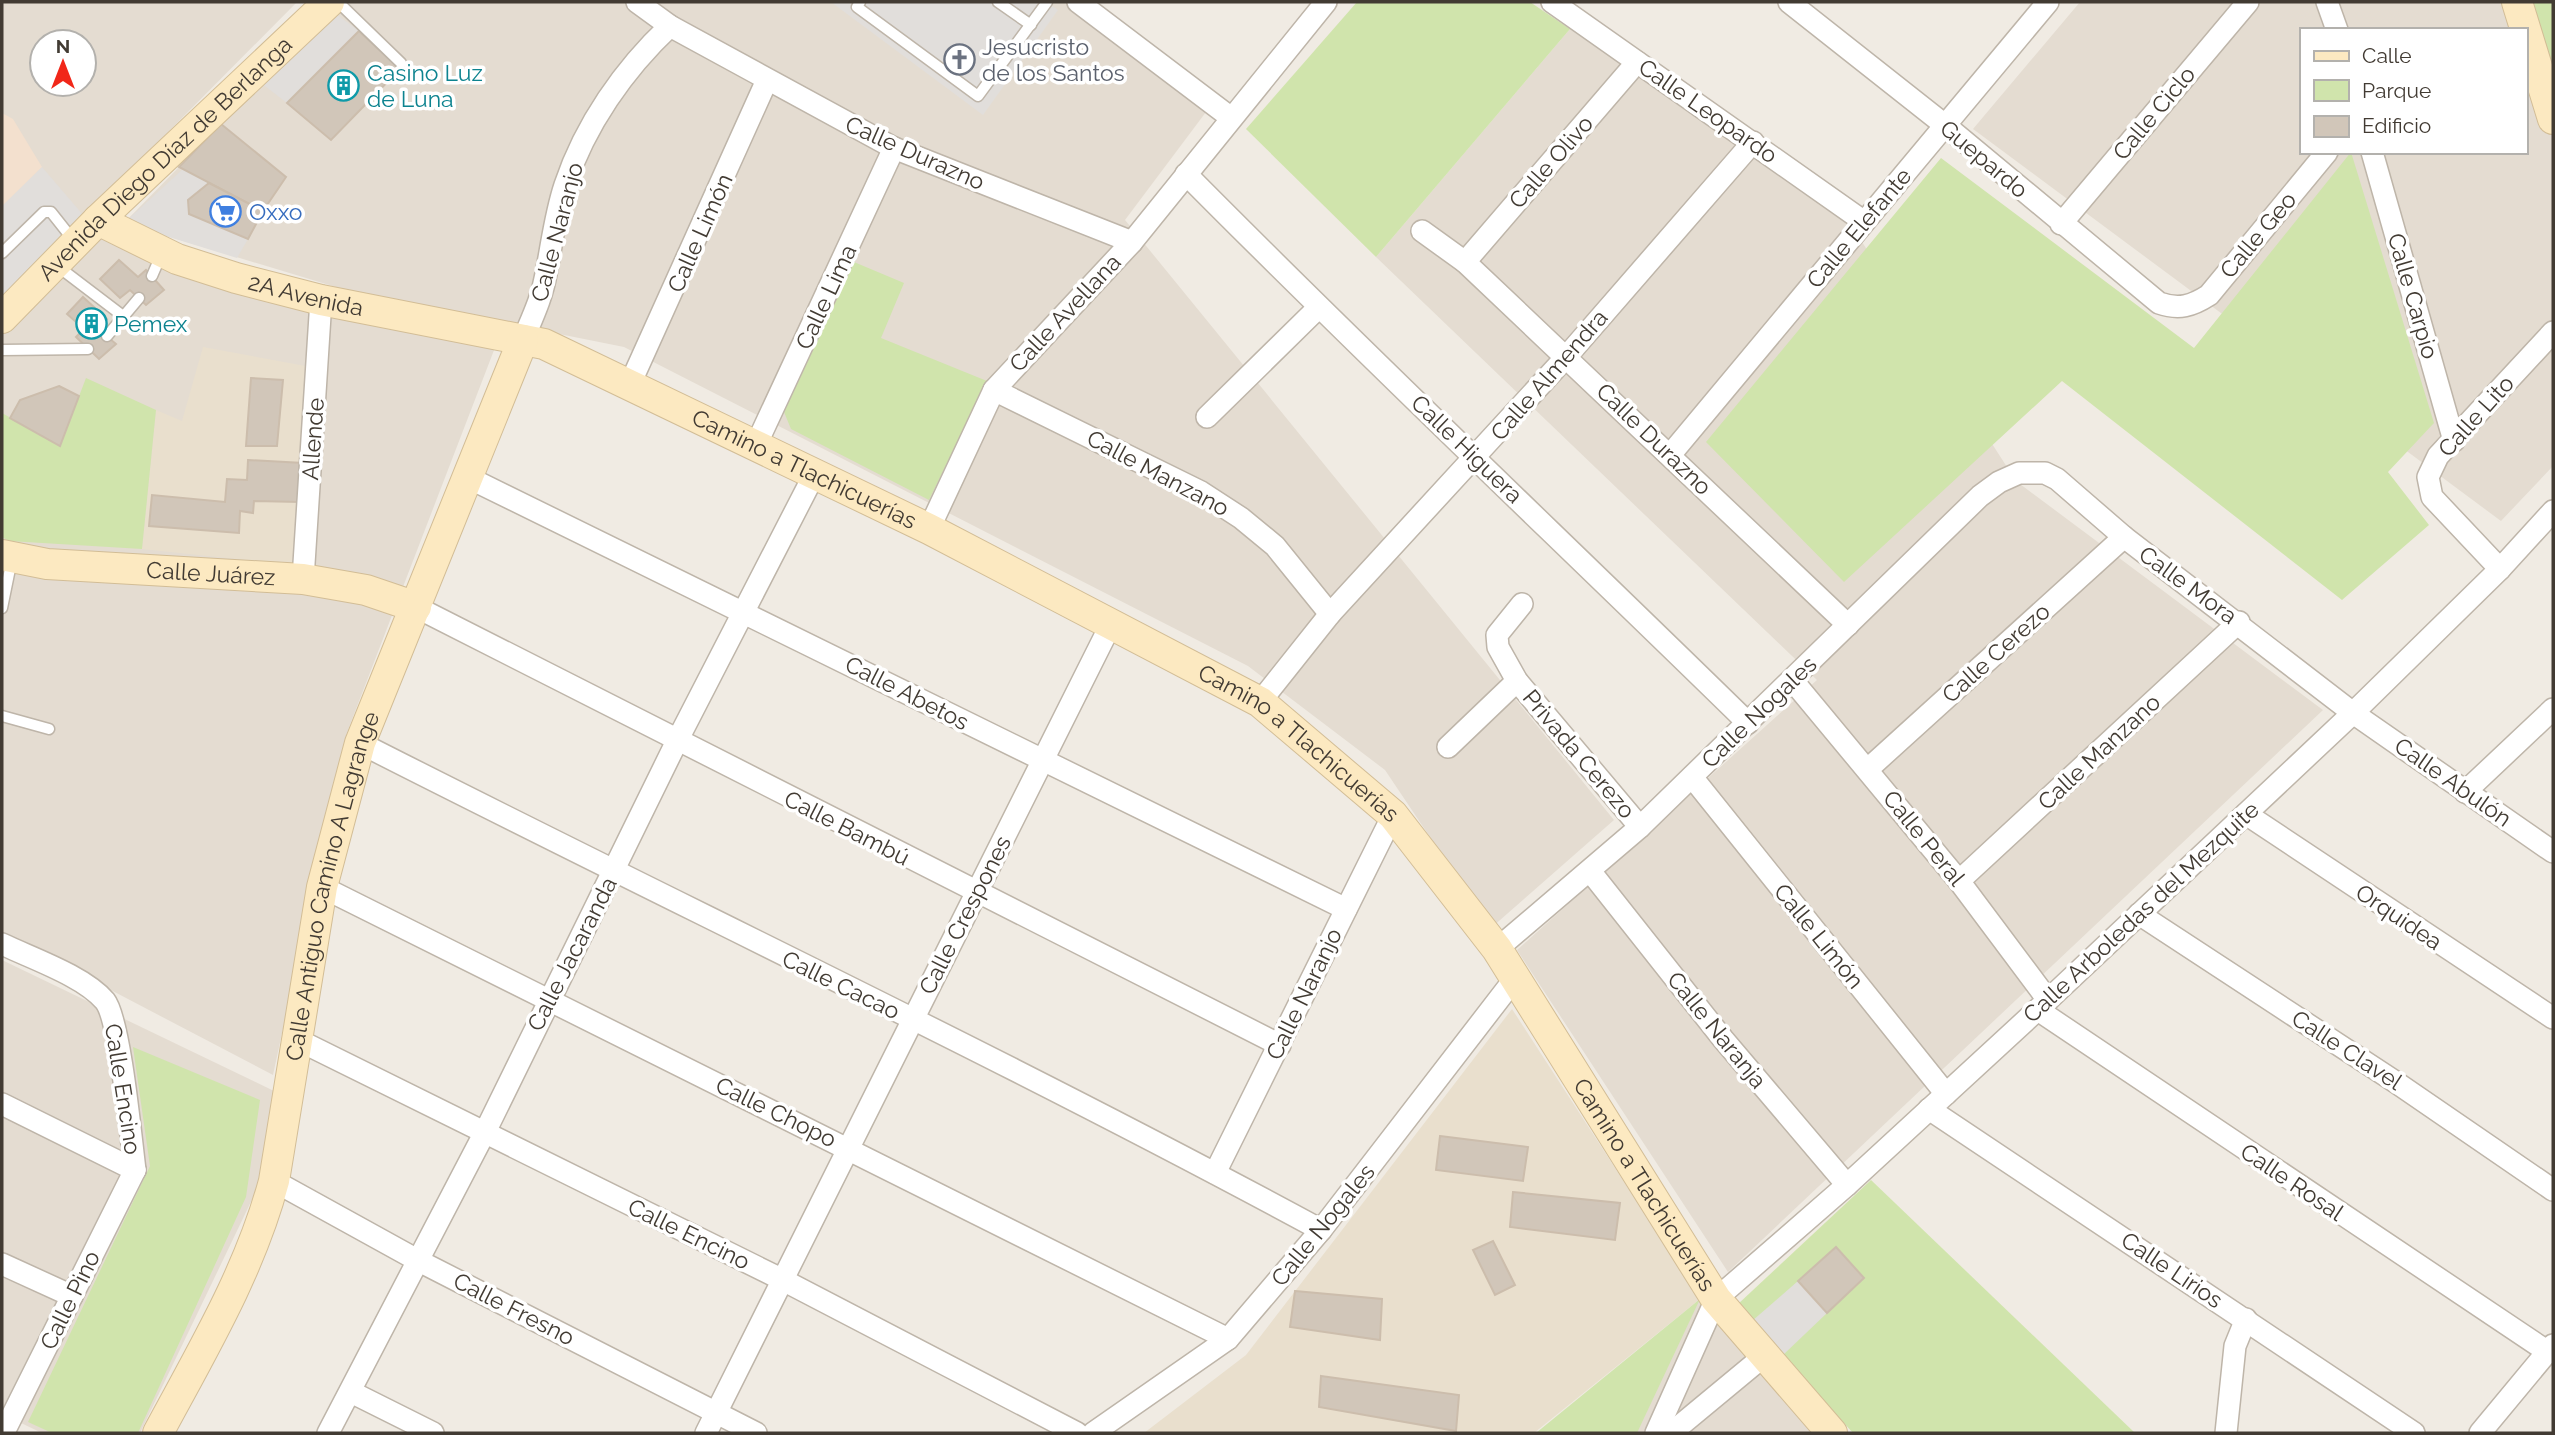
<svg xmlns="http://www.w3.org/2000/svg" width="2555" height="1435" viewBox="0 0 2555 1435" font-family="Raleway,sans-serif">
<rect width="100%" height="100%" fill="#f0ebe3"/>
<g fill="#e4dcd1" fill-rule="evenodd">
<path d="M2,2H297L77,224L173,274L314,314L496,345L346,735L273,1075L2,933ZM42,42H84V84H42Z"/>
<path d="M341,2H1069L1209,108L1125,220L1614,820L1491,928L1385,770L1248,666L624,347L359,294L124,223Z"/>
<path d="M2080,2H2553V466L2501,521L1973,129ZM2301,30H2525V152H2301Z"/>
<path d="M1570,29L1844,214L2016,481L2323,710L1728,1272L1517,950L1817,680L1376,257Z"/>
<path d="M2,960L274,1091L259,1185L140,1433H42L2,1414Z"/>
<path d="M1700,1299L1816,1433H1548Z"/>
</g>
<path fill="#f3e0ce" d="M2,113L13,119L42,167L2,209Z"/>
<g fill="#e9dfcd">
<path d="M203,347L311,367L294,565L142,549L156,410L182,421Z"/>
<path d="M1512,1009L1700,1299L1534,1433H1144L1246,1355Z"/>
</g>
<g fill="#d0e4ac">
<path d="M1357,2H1530L1570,29L1376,257L1246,129Z"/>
<path d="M2532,2H2553V69Z"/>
<path d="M2351,152L2434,423L2388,472L2429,525L2342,600L2062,381L1844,582L1706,442L1941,158L2194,348Z"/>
<path d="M854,262L904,283L881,338L987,381L929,500L791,429L784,412Z"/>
<path d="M86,378L156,410L142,549L9,541L2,537V413L60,446Z"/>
<path d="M133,1047L260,1100L246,1197L138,1433H52L28,1422L150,1166Z"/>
<path d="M1871,1180L2135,1433H1853L1737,1305Z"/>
<path d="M1700,1299L1637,1433H1536Z"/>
</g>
<g fill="#e1dedb">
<path d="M831,2H1046L1058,10L983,115Z"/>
<path d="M332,11L359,31L287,103L261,83Z"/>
<path d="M42,167L84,216L2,298V206Z"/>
<path d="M183,169L209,183L188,200L189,214L248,239L237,258L124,223Z"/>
<path d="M1798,1281L1827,1313L1783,1355L1752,1321Z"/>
</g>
<g fill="#d1c6b9" stroke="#ccbdac" stroke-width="2">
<path d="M359,31L400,69L331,140L287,103Z"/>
<path d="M221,124L286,177L263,211L179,167Z"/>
<path d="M209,183L263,211L248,239L189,214L188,200Z"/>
<path d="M119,260L138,277L146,270L164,290L146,305L130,290L120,298L100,279Z"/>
<path d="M83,297L107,319L98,329L116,344L99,359L76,337L84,329L67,314Z"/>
<path d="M251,378L283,380L277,446H246Z"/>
<path d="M59,386L79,396L60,446L10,418L20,400Z"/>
<path d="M248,460L303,463L300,502L254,501L253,513L240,511L239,533L149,526L152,495L225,502L227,479L247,480Z"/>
<path d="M1440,1136L1528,1147L1523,1181L1436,1170Z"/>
<path d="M1513,1192L1620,1203L1615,1240L1510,1227Z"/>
<path d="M1493,1241L1515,1285L1495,1295L1473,1250Z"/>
<path d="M1836,1247L1864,1278L1827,1313L1798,1281Z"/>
<path d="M1295,1291L1382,1299L1380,1340L1290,1327Z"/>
<path d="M1321,1376L1459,1395L1456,1431L1319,1407Z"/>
</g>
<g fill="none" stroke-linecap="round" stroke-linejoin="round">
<defs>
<g id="lane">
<path d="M338,2L401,63"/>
<path d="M860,2L857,7L978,96L1047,2"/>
<path d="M998,2L1031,25"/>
<path d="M2,253L44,212H51L74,241"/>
<path d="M56,265L123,316"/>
<path d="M152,276L161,255"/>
<path d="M107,336L139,298"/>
<path d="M2,350L88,349"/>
<path d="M2,608L12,559"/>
<path d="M2,716L49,729"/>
</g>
<g id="street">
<path d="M637,2L670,26L894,148L1132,242"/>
<path d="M1078,2L1230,117"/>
<path d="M1552,2L1863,221"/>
<path d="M1789,2L1946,126L2159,303C2179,310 2192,306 2209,295L2327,152"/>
<path d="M2327,2L2337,30"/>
<path d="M2372,152L2454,441"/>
<path d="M1186,174C1370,360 1561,540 1748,723"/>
<path d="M2061,224L2248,2"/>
<path d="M1422,231L1465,262L1848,625"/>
<path d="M1465,262L1637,62"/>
<path d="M523,340C532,318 542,298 546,274C552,244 555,215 565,185C585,125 624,69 670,26"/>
<path d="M630,384L767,80"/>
<path d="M994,390L1201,492L1241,518L1275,546L1330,614"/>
<path d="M1207,417L1318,308"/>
<path d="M756,445L894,148"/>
<path d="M1670,455L2048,2"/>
<path d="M467,477L1346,909"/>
<path d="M929,529L994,390L1132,242L1326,2"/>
<path d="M2500,569L2432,497L2428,477L2438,456L2553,332"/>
<path d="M303,579L321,300"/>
<path d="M1522,604L1497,635L1498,647L1517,681L1640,827"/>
<path d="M416,607L1280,1045"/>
<path d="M1793,681L1959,881L2048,1000"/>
<path d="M1260,702L1330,614L1567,356L1753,142"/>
<path d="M360,743C680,906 1005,1059 1321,1230"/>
<path d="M1448,747L1517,681"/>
<path d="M1868,769L2124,537"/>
<path d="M1692,777L1946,1094"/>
<path d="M2465,792L2553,709"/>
<path d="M2246,814L2553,1018"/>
<path d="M1590,871L1723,1039L1847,1185"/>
<path d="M1959,881L2239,622"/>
<path d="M322,887L1228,1339"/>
<path d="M2139,914L2397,1083L2553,1190"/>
<path d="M2,944C31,958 84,976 105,1001C120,1020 131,1139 135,1170"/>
<path d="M1497,949L1640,827L1980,496L1999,482L2019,473H2045L2057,479L2124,537L2353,713L2553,852"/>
<path d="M2038,1010L2548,1352"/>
<path d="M298,1040L781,1279L1077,1433"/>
<path d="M2,1104L135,1170"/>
<path d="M1929,1109L2414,1433"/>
<path d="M1215,1173L1393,815"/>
<path d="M274,1181L419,1261L756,1433"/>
<path d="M2,1264L72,1296"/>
<path d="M351,1392L433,1433"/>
<path d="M5,1430L135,1170"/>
<path d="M328,1433L485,1132L677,741L815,473"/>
<path d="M706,1433L1112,622"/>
<path d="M1093,1433L1228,1339L1321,1230L1516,977"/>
<path d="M1656,1433L1716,1299L1847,1185L2048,1000L2353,713L2500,569L2553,511"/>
<path d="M1671,1433L1764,1356"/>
<path d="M2226,1433L2235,1346L2246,1319"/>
<path d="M2480,1433L2553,1345"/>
</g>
<g id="secondary">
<path d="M2517,2L2553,119"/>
<path id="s1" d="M98,220L177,259L236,278L321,300L544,344L929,529L1260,702L1393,815L1497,949L1716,1299L1832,1433"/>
<path id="s2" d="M2,318L98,220L329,2"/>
<path id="s3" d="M2,555L47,564L303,579L366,590L416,607"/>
<path id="s4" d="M158,1433C202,1351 250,1271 274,1181L322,887L360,743L523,340"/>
</g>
</defs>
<use href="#lane" stroke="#beb5a9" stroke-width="13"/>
<use href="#street" stroke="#beb5a9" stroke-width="24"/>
<use href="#secondary" stroke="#d2bd96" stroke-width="32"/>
<use href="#lane" stroke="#fff" stroke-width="10"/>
<use href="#street" stroke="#fff" stroke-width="21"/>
<use href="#secondary" stroke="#fce9c1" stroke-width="30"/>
</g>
<defs>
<symbol id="church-ring" viewBox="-11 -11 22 22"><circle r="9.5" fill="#fff" stroke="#6b7280" stroke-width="1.5"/><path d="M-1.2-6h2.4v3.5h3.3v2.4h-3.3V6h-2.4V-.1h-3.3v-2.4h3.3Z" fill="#6b7280"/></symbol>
<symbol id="building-ring" viewBox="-11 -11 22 22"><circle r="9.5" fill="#fff" stroke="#0f9aa8" stroke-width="1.5"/><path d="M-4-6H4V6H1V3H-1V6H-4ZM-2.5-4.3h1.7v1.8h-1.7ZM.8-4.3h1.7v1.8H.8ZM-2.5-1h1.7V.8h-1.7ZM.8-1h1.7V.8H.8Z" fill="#0f9aa8"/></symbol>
<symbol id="supermarket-ring" viewBox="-11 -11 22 22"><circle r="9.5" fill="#fff" stroke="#3f7fe0" stroke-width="1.5"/><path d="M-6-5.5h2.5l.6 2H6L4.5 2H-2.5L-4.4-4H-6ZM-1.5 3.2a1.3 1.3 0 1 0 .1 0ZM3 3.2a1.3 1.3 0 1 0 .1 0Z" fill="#3f7fe0"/></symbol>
</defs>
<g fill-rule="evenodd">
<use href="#church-ring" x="942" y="42" width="35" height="35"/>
<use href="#building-ring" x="326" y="68" width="35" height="35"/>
<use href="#supermarket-ring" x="208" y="194" width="35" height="35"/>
<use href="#building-ring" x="74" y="306" width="35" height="35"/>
</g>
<g text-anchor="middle" stroke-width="7" stroke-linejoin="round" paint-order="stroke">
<g font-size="23" fill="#5b616d" stroke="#fff" text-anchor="start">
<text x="982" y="55">Jesucristo<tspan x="982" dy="26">de los Santos</tspan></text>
</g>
<g font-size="23" fill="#0d838f" stroke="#fff" text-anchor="start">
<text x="367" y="81">Casino Luz<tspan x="367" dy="26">de Luna</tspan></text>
<text x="114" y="332">Pemex</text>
</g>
<g font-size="23" fill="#423b33" stroke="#fff">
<text transform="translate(1708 111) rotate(35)" y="8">Calle Leopardo</text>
<text transform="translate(2154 113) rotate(-50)" y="8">Calle Ciclo</text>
<text transform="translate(915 153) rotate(24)" y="8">Calle Durazno</text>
<text dy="8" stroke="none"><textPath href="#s2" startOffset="228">Avenida Diego Díaz de Berlanga</textPath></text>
<text transform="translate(1984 159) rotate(40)" y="8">Guepardo</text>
<text transform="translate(1551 162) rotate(-49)" y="8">Calle Olivo</text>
<text transform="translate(1859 228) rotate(-50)" y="8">Calle Elefante</text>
<text transform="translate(557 232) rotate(-75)" y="8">Calle Naranjo</text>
<text transform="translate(700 233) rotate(-66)" y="8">Calle Limón</text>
<text transform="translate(2258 235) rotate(-50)" y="8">Calle Geo</text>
<text dy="8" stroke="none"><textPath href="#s1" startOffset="222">2A Avenida</textPath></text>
<text transform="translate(2413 296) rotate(74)" y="8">Calle Carpio</text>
<text transform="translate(826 297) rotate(-65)" y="8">Calle Lima</text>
<text transform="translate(1065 313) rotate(-47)" y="8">Calle Avellana</text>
<text transform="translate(1549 375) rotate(-49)" y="8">Calle Almendra</text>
<text transform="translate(2476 416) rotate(-48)" y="8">Calle Lito</text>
<text transform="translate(313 439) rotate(-86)" y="8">Allende</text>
<text transform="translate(1654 439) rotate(44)" y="8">Calle Durazno</text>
<text transform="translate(1467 449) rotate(44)" y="8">Calle Higuera</text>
<text dy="8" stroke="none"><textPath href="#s1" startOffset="754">Camino a Tlachicuerías</textPath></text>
<text transform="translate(1158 473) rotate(28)" y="8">Calle Manzano</text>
<text dy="8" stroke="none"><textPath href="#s3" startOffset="210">Calle Juárez</textPath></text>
<text transform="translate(2188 585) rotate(36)" y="8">Calle Mora</text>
<text transform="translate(1996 653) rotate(-42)" y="8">Calle Cerezo</text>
<text transform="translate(907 693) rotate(27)" y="8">Calle Abetos</text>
<text transform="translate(1759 712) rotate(-44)" y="8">Calle Nogales</text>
<text dy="8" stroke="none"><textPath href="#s1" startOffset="1321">Camino a Tlachicuerías</textPath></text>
<text transform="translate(2099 752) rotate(-43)" y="8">Calle Manzano</text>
<text transform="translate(1579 754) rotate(50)" y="8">Privada Cerezo</text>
<text transform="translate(2453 782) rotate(35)" y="8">Calle Abulón</text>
<text transform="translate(847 828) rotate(27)" y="8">Calle Bambú</text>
<text transform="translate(1924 838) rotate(51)" y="8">Calle Peral</text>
<text dy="8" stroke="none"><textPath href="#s4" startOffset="579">Calle Antiguo Camino A Lagrange</textPath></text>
<text transform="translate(2141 912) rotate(-43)" y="8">Calle Arboledas del Mezquite</text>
<text transform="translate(965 915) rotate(-63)" y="8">Calle Crespones</text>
<text transform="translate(2399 917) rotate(34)" y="8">Orquidea</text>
<text transform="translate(1819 936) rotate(51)" y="8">Calle Limón</text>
<text transform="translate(572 954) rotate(-63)" y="8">Calle Jacaranda</text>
<text transform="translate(841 985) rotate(26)" y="8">Calle Cacao</text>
<text transform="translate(1304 994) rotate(-64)" y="8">Calle Naranjo</text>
<text transform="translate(1717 1030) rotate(51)" y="8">Calle Naranja</text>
<text transform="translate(2347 1050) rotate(33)" y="8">Calle Clavel</text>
<text transform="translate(123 1089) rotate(81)" y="8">Calle Encino</text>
<text transform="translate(776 1112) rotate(26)" y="8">Calle Chopo</text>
<text transform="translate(2292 1182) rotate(34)" y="8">Calle Rosal</text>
<text dy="8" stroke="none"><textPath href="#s1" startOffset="1888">Camino a Tlachicuerías</textPath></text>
<text transform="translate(1323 1225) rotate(-51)" y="8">Calle Nogales</text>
<text transform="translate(689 1234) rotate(26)" y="8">Calle Encino</text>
<text transform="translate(2172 1270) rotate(34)" y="8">Calle Lirios</text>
<text transform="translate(70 1300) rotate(-64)" y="8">Calle Pino</text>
<text transform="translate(514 1309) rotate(27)" y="8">Calle Fresno</text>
</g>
<g font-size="23" fill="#366cbe" stroke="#fff" text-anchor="start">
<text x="249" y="220">Oxxo</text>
</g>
</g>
<rect width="2555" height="1435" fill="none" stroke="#423b33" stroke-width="7"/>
<rect x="2300" y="28" width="228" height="126" fill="#ffffff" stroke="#b3b1ad" stroke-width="2"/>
<rect x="2314" y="51" width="35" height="10" fill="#fce9c1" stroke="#b3b1ad" stroke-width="2"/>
<text x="2362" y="63" font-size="21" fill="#423b33">Calle</text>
<rect x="2314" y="80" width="35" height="21" fill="#d0e4ac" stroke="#b3b1ad" stroke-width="2"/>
<text x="2362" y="98" font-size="21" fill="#423b33">Parque</text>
<rect x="2314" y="116" width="35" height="21" fill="#d1c6b9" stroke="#b3b1ad" stroke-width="2"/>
<text x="2362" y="133" font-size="21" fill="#423b33">Edificio</text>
<g transform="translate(63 63)"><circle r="33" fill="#ffffff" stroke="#b3b1ad" stroke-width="2"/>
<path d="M0-5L12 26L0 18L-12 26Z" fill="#f12719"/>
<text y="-10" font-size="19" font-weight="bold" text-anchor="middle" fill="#423b33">N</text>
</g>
</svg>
